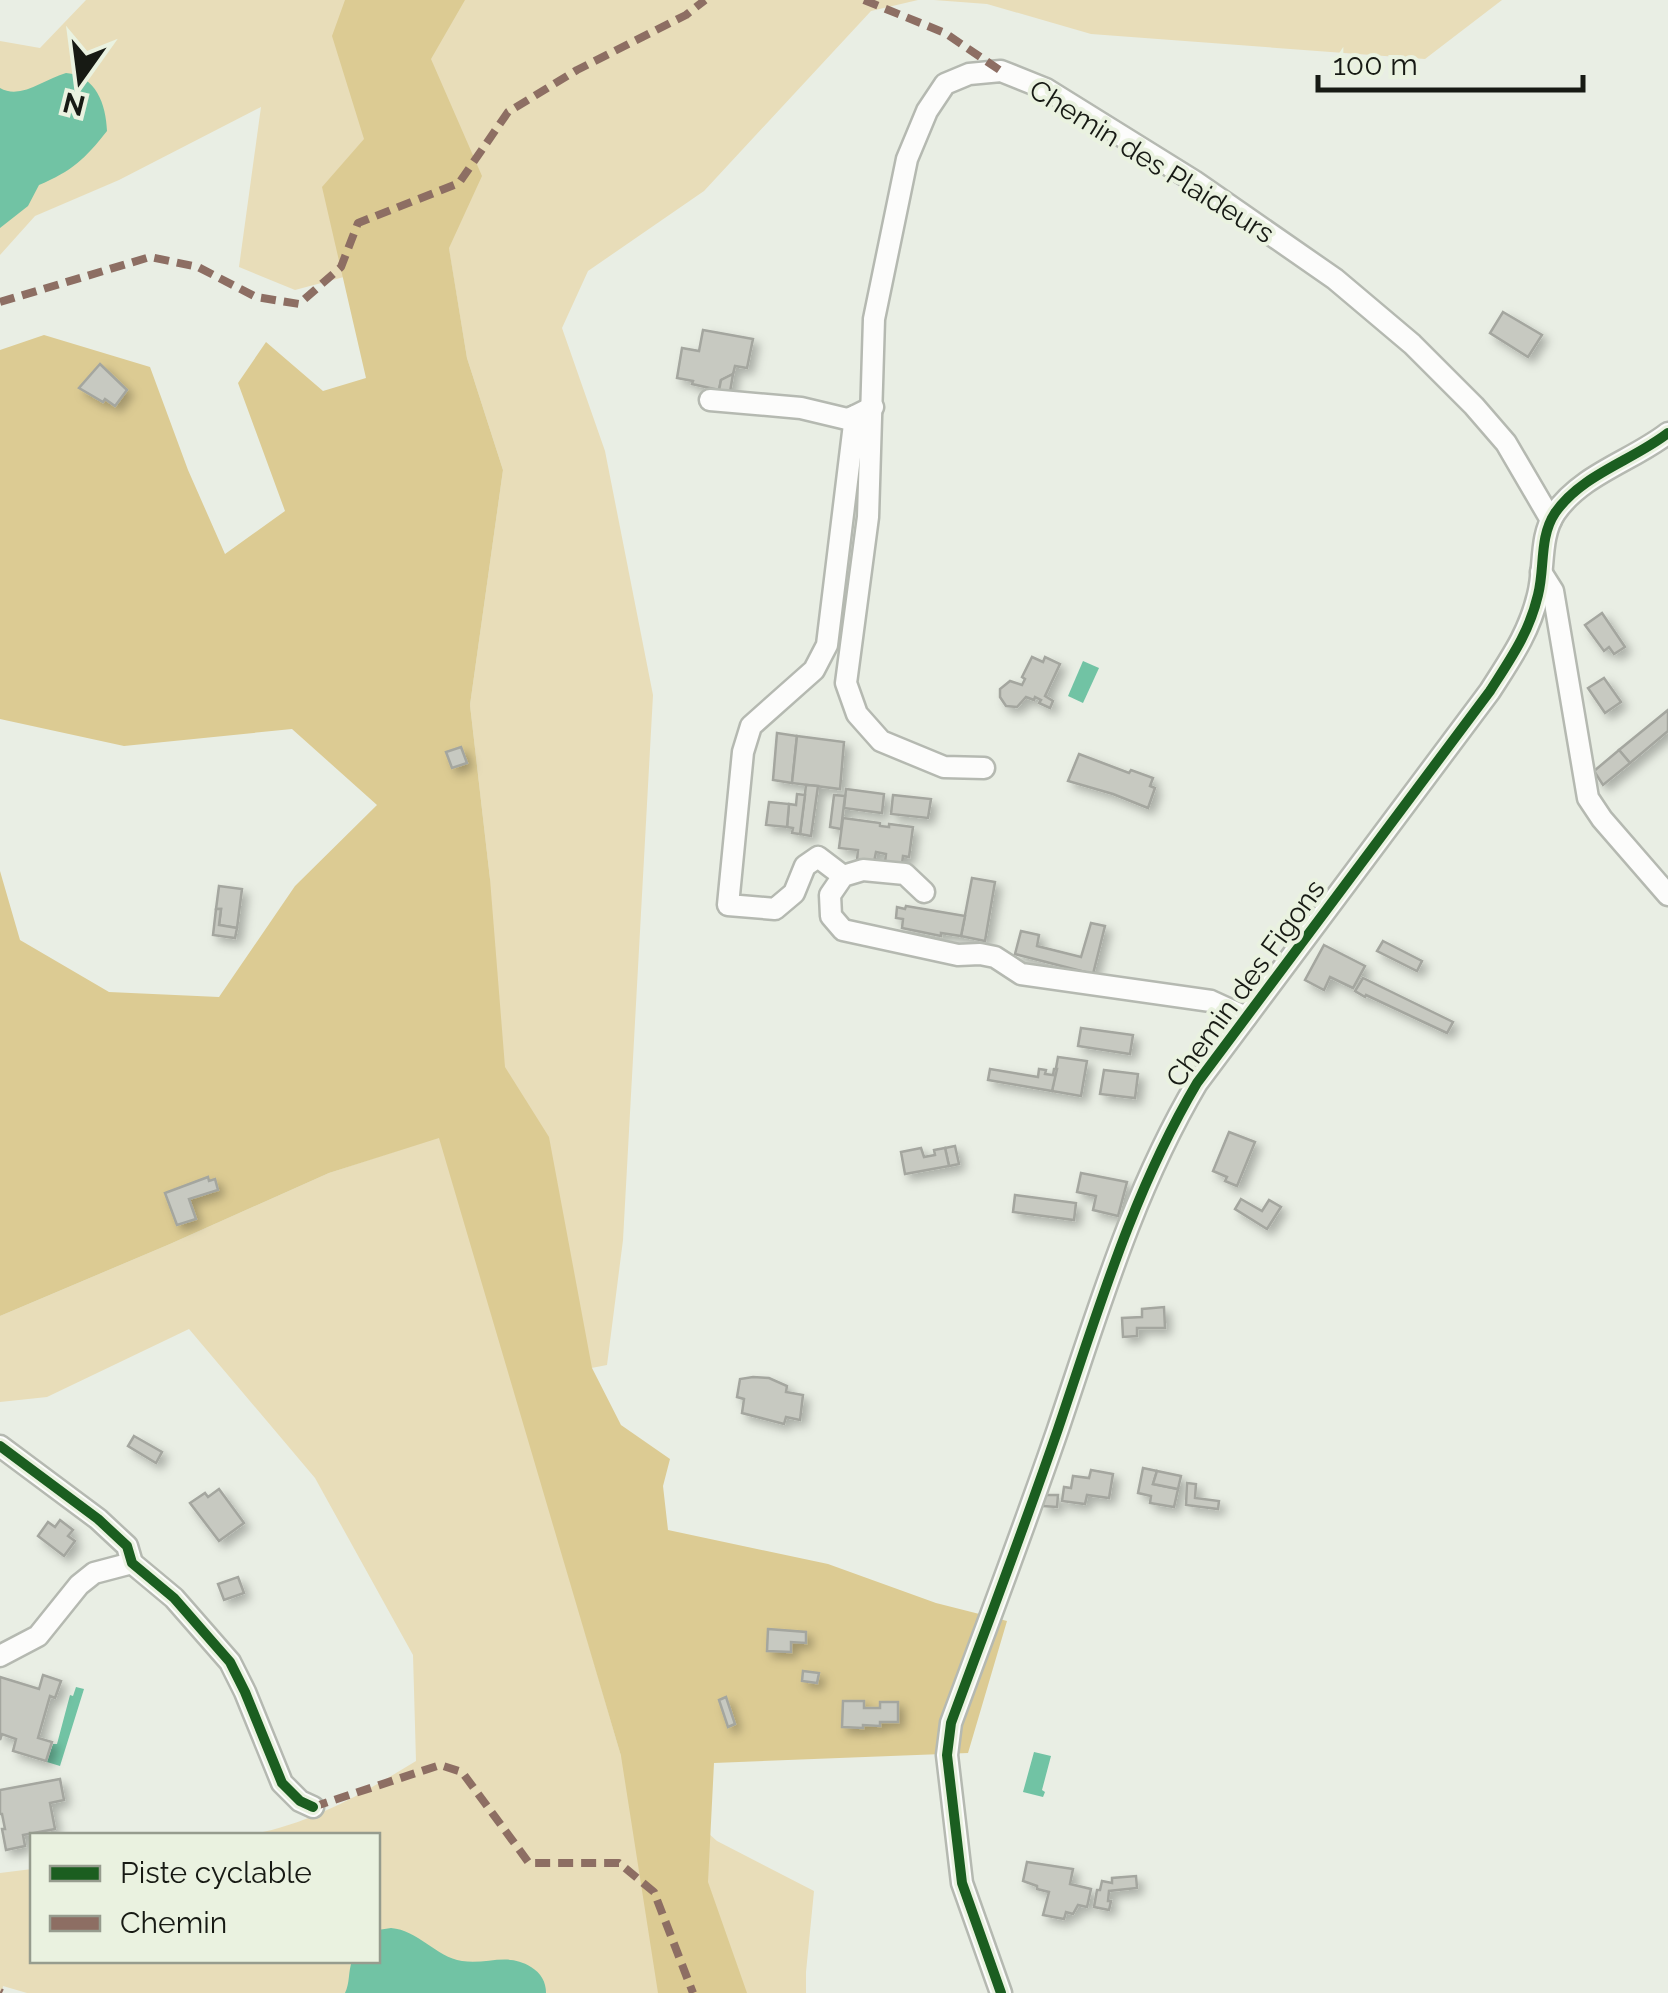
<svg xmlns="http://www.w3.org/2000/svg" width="1668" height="1993" viewBox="0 0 1668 1993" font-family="Raleway,sans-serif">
<defs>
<filter id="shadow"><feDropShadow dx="5.5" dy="5.5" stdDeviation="5" flood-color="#0004"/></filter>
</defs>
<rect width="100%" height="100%" fill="#e9eee4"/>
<g fill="#e8ddb9">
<path d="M86,0H918L871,11L704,191L588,271L562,328L605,451L653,695L623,1240L607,1365L513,1383L621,1756L717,1841L814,1891L806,1972V1993H27L3,1986L2,1993H0V1873L32,1869V1960H378V1836L248,1835C309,1825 364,1793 416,1761L413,1655L315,1478L189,1329L47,1397L0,1402V1316L170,1244L329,1173L439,1137L490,879L470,705L503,470L467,358L449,249L295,290L239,267L261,107L119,180L35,216L0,255V41L40,48Z"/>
<path d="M934,0H1502L1425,59L1091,34L987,4Z"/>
</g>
<path fill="#dccb93" d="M345,0H465L431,59L482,176L449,248L467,358L503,470L470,705L490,879L505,1067L549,1137L592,1368L621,1425L670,1459L663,1486L668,1530L828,1564L936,1603L1007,1621L968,1753L714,1763L708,1882L747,1993H658L621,1756L439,1138L329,1173L170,1244L0,1316V871L20,940L109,992L219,997L295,886L377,805L292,729L124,746L0,719V350L44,335L150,367L188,470L225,554L285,511L238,383L266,342L323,391L366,378L322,187L364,139L332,36Z"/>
<g fill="#71c3a4">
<path d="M66,73C96,76 106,104 107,131C85,159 72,171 39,185L28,206L0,228V88C21,100 44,79 66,73Z"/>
<path d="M1083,661L1099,668L1083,703L1068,696Z"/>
<path d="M76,1687L84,1689L60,1766L47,1762L53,1744H57L70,1695L73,1696Z"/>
<path d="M1034,1752L1051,1756L1042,1790L1045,1792L1043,1797L1023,1792Z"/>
<path d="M391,1928C418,1930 436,1957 462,1961C487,1965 508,1952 531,1967C541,1973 546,1982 546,1993H345C350,1983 348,1972 352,1961L378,1960V1930Z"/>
</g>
<g fill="#c7c9c1" stroke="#a4a69f" stroke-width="2.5" filter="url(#shadow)">
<path d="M1503,312L1542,335L1528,357L1490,333Z"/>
<path d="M703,330L753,339L747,368L735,366L733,374L721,380L719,390L692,384L693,381L677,378L682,348L699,351Z"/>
<path d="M100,364L127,390L115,406L105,399L103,402L79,388Z"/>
<path d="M733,374L730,392L719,390L721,380Z"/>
<path d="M1602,613L1625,647L1614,654L1609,647L1604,651L1585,625Z"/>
<path d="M1032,657L1043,662L1045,657L1060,664L1045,696L1053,701L1050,708L1039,703L1041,700L1035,697L1034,700L1026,697L1017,707L1006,706L1000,697V689L1010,681L1022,685L1025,679L1022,677Z"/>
<path d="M1604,678L1621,702L1605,713L1588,688Z"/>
<path d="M1668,710V731L1630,763L1619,750Z"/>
<path d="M777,733L797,736L792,783L773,780Z"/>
<path d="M797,736L844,742L840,789L792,783Z"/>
<path d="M461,747L467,763L452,768L446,752Z"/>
<path d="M1619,750L1630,763L1603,785L1594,771Z"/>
<path d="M1079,754L1129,773L1131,770L1153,778L1150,786L1155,788L1148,808L1113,794L1068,781Z"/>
<path d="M806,785L818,786L811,836L800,834Z"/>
<path d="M846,789L884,794L882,813L844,808Z"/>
<path d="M797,794L805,795L800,834L792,833L793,828L787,827L789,804L796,805Z"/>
<path d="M834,795L845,796L841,829L830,827Z"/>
<path d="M893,795L931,799L928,818L891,814Z"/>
<path d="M769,802L789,804L787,827L766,825Z"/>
<path d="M843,818L880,823V826L889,827V824L913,827L909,857L903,856L902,864L885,862L886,854L876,852L874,862L857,860L858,850L839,848Z"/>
<path d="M972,878L995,882L985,941L961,936Z"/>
<path d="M219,886L242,889L237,928L219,925L221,909H216Z"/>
<path d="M906,906L965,916L961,936L941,933V936L902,928L903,919L896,918L897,907L905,909Z"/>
<path d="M216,909H221L219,925L237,928L235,938L213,935Z"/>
<path d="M1091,923L1105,926L1093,974L1015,954L1021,931L1039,935L1037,946L1081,957Z"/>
<path d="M1383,941L1422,961L1417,971L1377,951Z"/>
<path d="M1324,945L1365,966L1353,988L1330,977L1324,990L1305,980Z"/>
<path d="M1363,978L1453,1022L1447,1033L1366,995L1365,997L1355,991Z"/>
<path d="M1081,1028L1133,1035L1130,1054L1078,1046Z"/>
<path d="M1058,1057L1087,1061L1081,1096L1052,1091Z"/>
<path d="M990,1069L1038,1077L1039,1069L1046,1070L1045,1074L1053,1075L1054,1069H1057L1052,1091L988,1080Z"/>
<path d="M1104,1070L1138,1074L1135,1098L1100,1094Z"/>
<path d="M1229,1132L1255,1142L1237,1186L1225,1181L1227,1177L1213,1171Z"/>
<path d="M955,1146L959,1164L949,1166L945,1148Z"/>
<path d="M921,1148L924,1157L935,1155L934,1150L945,1148L949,1166L905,1174L901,1152Z"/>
<path d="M1081,1173L1127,1182L1118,1216L1093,1210L1096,1196L1077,1192Z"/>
<path d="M208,1177L209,1181L215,1179L218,1190L189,1199L196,1219L177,1225L165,1193Z"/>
<path d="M1015,1195L1076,1203L1074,1220L1013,1212Z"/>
<path d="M1241,1199L1262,1211L1269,1200L1281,1207L1267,1229L1235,1209Z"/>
<path d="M1164,1307L1165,1328H1137V1336L1123,1337L1122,1318L1142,1317V1309Z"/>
<path d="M753,1377L769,1378L787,1386L786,1392L803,1395L800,1420L786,1417L784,1424L742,1413L744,1399L737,1397L740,1379Z"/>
<path d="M134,1436L162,1452L156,1463L128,1446Z"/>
<path d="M1143,1468L1157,1471L1153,1484L1178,1489L1174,1507L1150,1503L1151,1496L1138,1493Z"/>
<path d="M1091,1470L1113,1474L1109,1498L1087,1495L1085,1504L1062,1501L1064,1487L1071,1488L1073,1476L1089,1478Z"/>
<path d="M1157,1471L1181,1476L1178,1489L1153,1484Z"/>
<path d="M1187,1483L1196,1484L1195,1498L1219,1501L1218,1509L1186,1505Z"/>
<path d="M219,1489L244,1523L219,1541L190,1503L205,1493L208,1497Z"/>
<path d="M1043,1495H1058L1057,1507L1043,1506Z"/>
<path d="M60,1520L73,1530L68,1536L75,1541L64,1556L38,1536L48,1522L55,1527Z"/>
<path d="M238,1577L244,1593L224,1600L218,1584Z"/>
<path d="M768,1629L806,1632V1643L791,1642V1652L767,1651Z"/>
<path d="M803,1671L819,1673L817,1683L802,1681Z"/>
<path d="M43,1675L61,1681L55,1698L50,1696L38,1738L52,1742L46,1761L13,1751L16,1739L2,1734L0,1740V1677L39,1689Z"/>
<path d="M726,1697L735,1724L728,1727L719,1700Z"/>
<path d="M843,1701H864V1708H880V1702H898V1722H880V1726L863,1725V1728L842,1727Z"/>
<path d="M60,1779L64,1800L50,1803L55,1829L23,1835L25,1846L6,1850L2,1829H5L2,1814H0V1790Z"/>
<path d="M1027,1862L1073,1869L1070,1884L1091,1889L1087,1907L1078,1905L1073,1914L1066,1912L1064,1919L1043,1915L1049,1892L1037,1889V1886L1023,1881Z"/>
<path d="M1136,1876L1137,1888L1109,1891L1108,1901H1111L1109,1910L1094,1907L1097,1890H1100L1102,1881L1112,1883V1878Z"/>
</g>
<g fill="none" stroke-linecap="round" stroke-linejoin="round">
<defs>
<g id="minor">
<path d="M710,400L801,408L847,419L855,416"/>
<path d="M1541,572L1553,591L1588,798L1602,819L1668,895"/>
<path d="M984,768L944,767L881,741L857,714L846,683L868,517L874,319L907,159L927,111L945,84L969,74L1001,71L1046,89L1194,181L1335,279L1412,344L1474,406L1506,443L1551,520"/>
<path d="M843,876L818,857L805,866L794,893L775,909L728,905L743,752L751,726L814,670L827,645L855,416L873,407"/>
<path d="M924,892L905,874L863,870L843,876L830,895L831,916L843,930L958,955L980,954L995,957L1021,974L1211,1001L1246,1017"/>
<path d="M0,1446L98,1519L127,1546L132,1563L174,1598L230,1662L245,1692L282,1783L300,1801L313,1807"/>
<path d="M0,1656L38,1636L79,1585L94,1573L132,1563"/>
<path d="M1001,1993L962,1883L947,1755L951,1723C987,1625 1024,1528 1058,1429C1098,1311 1133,1191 1197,1083L1490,691C1511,658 1529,633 1538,595C1545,568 1539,537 1555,513C1582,474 1632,461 1668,433"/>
</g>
</defs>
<use href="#minor" stroke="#b5b9b1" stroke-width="25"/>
<use href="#minor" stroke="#fcfcfb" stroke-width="20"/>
<g stroke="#8d6e63" stroke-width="8" stroke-dasharray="15 8" stroke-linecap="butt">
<path d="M864,0L945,33L1001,71"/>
<path d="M0,302L150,257L198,267L256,297L299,304L341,267L358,223L459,183L508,112L577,70L686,15L705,0"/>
<path d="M313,1807L440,1765L462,1772L529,1863H619L654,1892L693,1993"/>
<path d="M0,1992L2,1993"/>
</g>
<defs>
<g id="cycleway">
<path d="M0,1446L98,1519L127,1546L132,1563L174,1598L230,1662L245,1692L282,1783L300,1801L313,1807"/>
<path d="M1001,1993L962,1883L947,1755L951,1723C987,1625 1024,1528 1058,1429C1098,1311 1133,1191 1197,1083L1490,691C1511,658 1529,633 1538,595C1545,568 1539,537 1555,513C1582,474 1632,461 1668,433"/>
</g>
</defs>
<use href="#cycleway" stroke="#eaf2e0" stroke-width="16"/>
<use href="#cycleway" stroke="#1b5e20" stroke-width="10"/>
</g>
<g text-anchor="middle" stroke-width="8" stroke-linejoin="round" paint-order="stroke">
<g font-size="28" fill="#171a14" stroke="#eaf2e0">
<text transform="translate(1152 161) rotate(32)" y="10">Chemin des Plaideurs</text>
<text transform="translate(1245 983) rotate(-54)" y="10">Chemin des Figons</text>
</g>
</g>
<rect x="30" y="1833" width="350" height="130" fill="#eaf2e0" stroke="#969c8e" stroke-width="2.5"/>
<rect x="50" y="1866" width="50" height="15" fill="#1b5e20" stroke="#969c8e" stroke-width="2.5"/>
<text x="120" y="1883" font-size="30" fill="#171a14">Piste cyclable</text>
<rect x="50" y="1916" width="50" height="15" fill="#8d6e63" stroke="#969c8e" stroke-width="2.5"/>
<text x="120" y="1933" font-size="30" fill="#171a14">Chemin</text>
<g transform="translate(80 80) rotate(194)" stroke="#eaf2e0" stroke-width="8" paint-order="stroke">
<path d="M0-8L18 38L0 25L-18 38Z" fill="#171a14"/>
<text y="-15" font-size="28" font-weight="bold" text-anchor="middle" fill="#171a14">N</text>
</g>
<path d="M1318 75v15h265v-15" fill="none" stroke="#171a14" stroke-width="5"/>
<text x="1333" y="75" font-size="30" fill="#171a14" stroke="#eaf2e0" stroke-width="8" paint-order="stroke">100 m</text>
</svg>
